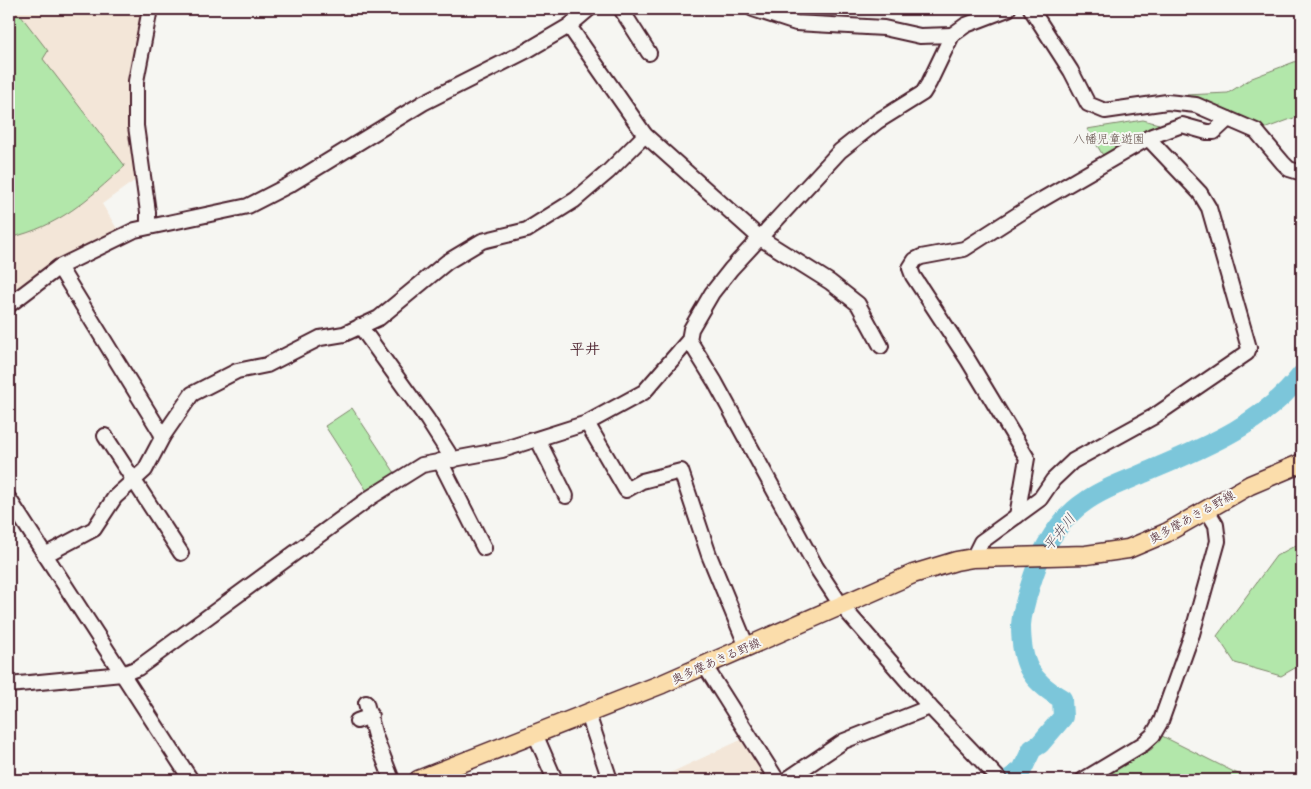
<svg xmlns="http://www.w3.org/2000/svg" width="1311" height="789" viewBox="0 0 1311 789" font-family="Mali,'Klee One',sans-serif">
<rect width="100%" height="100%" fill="#f6f6f2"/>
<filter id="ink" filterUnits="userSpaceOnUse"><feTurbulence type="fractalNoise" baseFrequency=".02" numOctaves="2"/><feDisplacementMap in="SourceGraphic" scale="10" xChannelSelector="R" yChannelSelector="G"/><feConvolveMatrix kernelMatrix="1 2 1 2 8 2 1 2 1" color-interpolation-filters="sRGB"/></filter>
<g filter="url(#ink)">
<g fill="#f3e6d8">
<path d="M9,9H142L131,82L137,168L134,181L102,204L119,232L9,299Z"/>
<path d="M745,738L773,780H655Z"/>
</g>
<g fill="#b2e7aa" stroke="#7e836a">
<path d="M9,14L21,16L48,51L43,59L125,166C87,200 60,226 9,238Z"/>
<path d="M1302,59V115L1261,130L1191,112L1186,95L1228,93L1252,78Z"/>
<path d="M1143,120L1159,124L1104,157L1087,129Z"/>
<path d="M352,408L395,473L367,491L325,426Z"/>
<path d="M1302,542V664L1281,676L1235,663L1217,636L1276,556Z"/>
<path d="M1160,735L1250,780H1100L1152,749Z"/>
</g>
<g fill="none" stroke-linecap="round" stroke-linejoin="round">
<path stroke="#7bc6da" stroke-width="20" d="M1008,780L1022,770L1032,749L1040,744L1063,717L1062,699C1029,680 1021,663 1021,625C1022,608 1028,593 1033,577C1042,548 1060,518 1086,501C1104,488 1124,482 1144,473C1201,449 1263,425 1302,374"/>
<defs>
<g id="minor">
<path d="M621,9L649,53"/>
<path d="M753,9L796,23L884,28L920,36L952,35"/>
<path d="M1031,9L1071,71L1088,104L1105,111L1167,102L1196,105L1256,131L1283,163L1289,169L1302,173"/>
<path d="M569,26L645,135L760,238L830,282L858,304L881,346"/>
<path d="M148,226V212L136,126V81L150,9"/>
<path d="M59,267L163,436"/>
<path d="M9,305L59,267L135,230L248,206L289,185L423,103L528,50L569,26L589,9"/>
<path d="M360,326L427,419L453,460"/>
<path d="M689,340L715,382L816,567L841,605L930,707L1000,780"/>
<path d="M587,423L626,490L642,481L681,471L709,555L747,647"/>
<path d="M105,436L181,553"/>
<path d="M538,440L566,496"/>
<path d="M440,461L484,548"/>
<path d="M9,499L191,780"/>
<path d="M1017,516L1027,458L968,360L913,276L910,268L915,260L921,257L964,249L1036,203L1152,136L1182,125L1207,132H1214L1228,119"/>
<path d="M45,555L94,529L115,497L145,470L163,436L192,394L237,371L267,365L320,338L344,334L379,318L447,262L482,241L527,230L575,200L608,172L645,135"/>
<path d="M973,558L981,542L1040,499L1053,480L1073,461L1153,417L1247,353L1249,348L1209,208L1200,193L1148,138"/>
<path d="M705,666L777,780"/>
<path d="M9,685L122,674L138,668L371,497L422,465L502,450L587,423L644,392L689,340L691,329L712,293L731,269L840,151L878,121L923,93L929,83L952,35L966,25L1008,9"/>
<path d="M366,703L375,736L392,780"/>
<path d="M588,714L610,780"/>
<path d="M357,721L371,716"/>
<path d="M536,736L555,780"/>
<path d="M786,780L844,741L930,707"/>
<path d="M1083,780L1143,744L1153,735L1161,721L1192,634L1218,541L1216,525L1207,510"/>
</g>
<path id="major" d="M418,780L662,684L913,574L956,561L973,558L1086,555L1128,549L1166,533L1250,485L1302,463"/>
</defs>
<use href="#minor" stroke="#4a1f2b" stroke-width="18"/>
<use href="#major" stroke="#4a1f2b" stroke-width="21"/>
<use href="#minor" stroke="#f6f6f2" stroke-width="14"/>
<use href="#major" stroke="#fbddab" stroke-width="18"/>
</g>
</g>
<g text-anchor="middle" stroke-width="4" stroke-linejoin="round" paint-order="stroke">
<g font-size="12" fill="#64514b" stroke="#f6f6f2">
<text x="1109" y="143">八幡児童遊園</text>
</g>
<g font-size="12" fill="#4a1f2b" stroke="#f6f6f2">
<text transform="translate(1192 517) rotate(-29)" y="4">奥多摩あきる野線</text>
<text transform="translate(716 661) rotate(-24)" y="4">奥多摩あきる野線</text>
</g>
<g font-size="14" font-style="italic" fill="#595160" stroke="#f6f6f2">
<text transform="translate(1059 532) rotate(-52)" y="5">平井川</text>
</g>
<g font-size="15" font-weight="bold" fill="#4a1f2b" stroke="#f6f6f2">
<text x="585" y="354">平井</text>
</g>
</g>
<rect width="1311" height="789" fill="none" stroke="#f6f6f2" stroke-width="30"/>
<rect x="15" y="15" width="1281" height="759" fill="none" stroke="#4a1f2b" stroke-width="2" filter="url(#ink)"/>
</svg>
